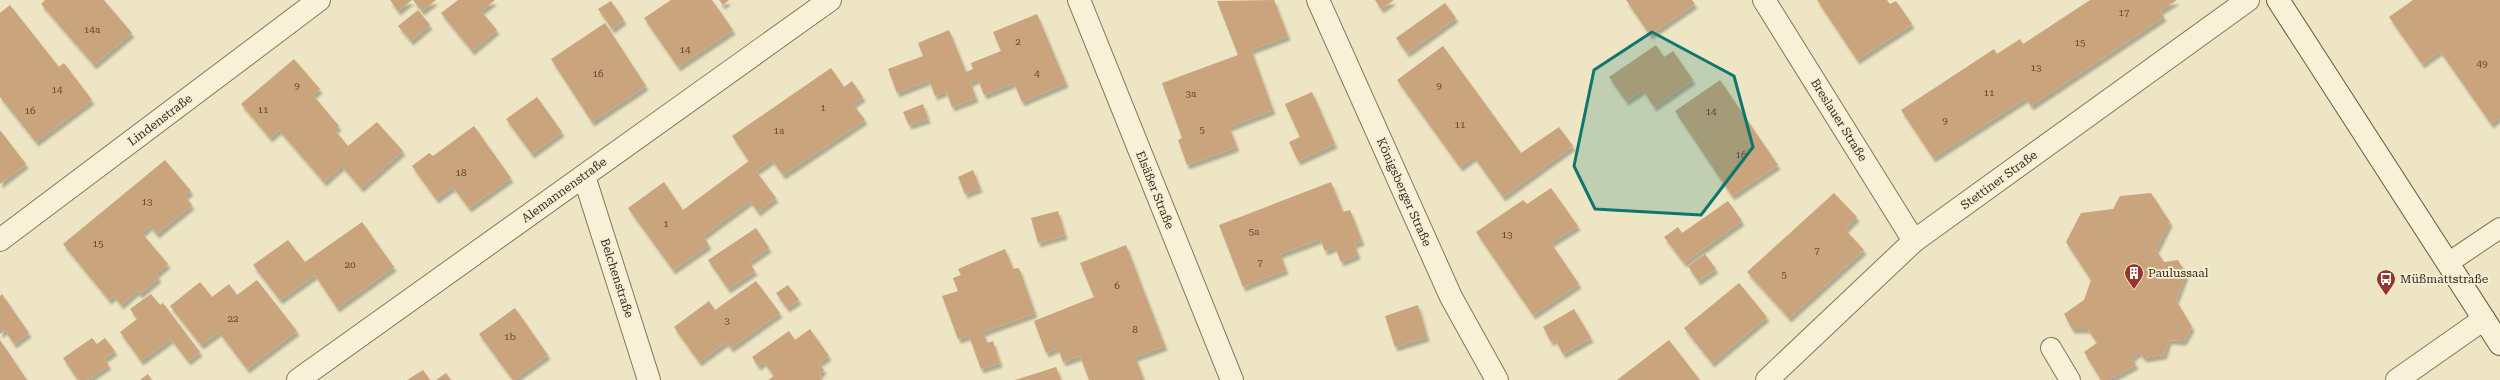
<svg xmlns="http://www.w3.org/2000/svg" width="2500" height="380" viewBox="0 0 2500 380" font-family="'Roboto Serif',serif">
<defs>
<filter id="shadow"><feDropShadow dx="2.5" dy="4.5" stdDeviation="1" flood-color="#0004"/></filter>
</defs>
<rect width="100%" height="100%" fill="#ede5c4"/>
<g fill="#caa47b" filter="url(#shadow)">
<path d="M45,0H104L132,33L94,65L41,4Z"/>
<path d="M390,0H412L398,11Z"/>
<path d="M413,0H436L422,11Z"/>
<path d="M458,0H495L481,11L497,30L472,51L441,13Z"/>
<path d="M671,0H712L733,30L678,67L644,18Z"/>
<path d="M719,0H729L723,5Z"/>
<path d="M1274,0L1288,36L1251,50L1273,110L1229,127L1237,147L1187,165L1178,140L1182,138L1162,83L1238,55L1217,1Z"/>
<path d="M1375,0H1394L1381,9Z"/>
<path d="M1626,0H1692L1695,4L1650,35Z"/>
<path d="M1817,0H1887L1890,4L1896,1L1912,24L1857,60Z"/>
<path d="M2090,0H2177L2160,11L2164,17L2031,106L2026,98L1933,158L1901,110L1994,49L1997,54L2020,39L2023,44Z"/>
<path d="M2413,0H2500V117L2491,124L2440,51L2422,64L2389,17Z"/>
<path d="M611,1L624,20L612,29L598,9Z"/>
<path d="M1445,3L1456,18L1407,53L1396,38Z"/>
<path d="M10,5L59,67L64,63L92,100L36,142L0,97V13Z"/>
<path d="M418,10L430,25L411,41L398,26Z"/>
<path d="M1037,14L1066,83L1022,102L1014,83L984,95L978,79L970,82L976,98L952,107L946,91L935,96L929,80L897,93L888,69L923,56L918,43L949,30L966,72L973,69L971,63L1001,51L993,32Z"/>
<path d="M605,23L646,86L592,122L551,59Z"/>
<path d="M1656,45L1664,57L1673,51L1693,80L1654,107L1643,90L1626,101L1609,77Z"/>
<path d="M1443,46L1521,153L1559,127L1573,146L1503,197L1474,157L1460,167L1397,80Z"/>
<path d="M294,59L320,89L313,95L339,126L335,130L348,146L377,122L403,151L361,188L342,166L324,182L279,130L270,138L241,104Z"/>
<path d="M831,68L844,87L852,81L863,97L853,104L865,120L783,175L772,160L756,171L776,198L758,212L750,201L703,236L709,245L673,270L628,208L664,182L683,210L749,161L732,136Z"/>
<path d="M1720,80L1778,165L1732,196L1675,111Z"/>
<path d="M1312,92L1335,144L1298,161L1289,142L1300,137L1285,104Z"/>
<path d="M537,97L562,132L532,154L506,119Z"/>
<path d="M923,104L928,119L909,125L903,112Z"/>
<path d="M474,126L511,178L469,208L453,187L436,199L412,166L429,153L433,156Z"/>
<path d="M0,130L26,164L0,184Z"/>
<path d="M165,160L191,191L185,196L192,205L157,234L150,226L142,233L168,264L156,274L159,278L140,294L137,291L121,305L114,296L109,300L63,244Z"/>
<path d="M973,170L980,188L965,194L958,177Z"/>
<path d="M1331,182L1343,212L1350,210L1362,241L1354,244L1358,255L1341,262L1335,247L1325,251L1320,239L1280,254L1286,270L1243,287L1219,225Z"/>
<path d="M1551,188L1578,226L1551,243L1579,284L1533,315L1476,232L1523,200L1527,204Z"/>
<path d="M1834,193L1857,217L1845,229L1864,250L1789,318L1747,272Z"/>
<path d="M2151,193L2170,222L2156,250L2164,262L2178,260L2186,274L2176,300L2192,327L2184,341L2169,340L2164,355L2144,358L2139,352L2132,358L2136,365L2108,380H2101L2084,352L2097,343L2088,329H2072L2064,314L2084,300L2091,280L2066,242L2081,213L2113,209L2120,196Z"/>
<path d="M1728,201L1742,221L1684,263L1664,237L1678,227L1682,233Z"/>
<path d="M1058,211L1065,235L1038,243L1031,218Z"/>
<path d="M362,222L394,267L337,308L315,275L280,300L253,265L288,240L305,262Z"/>
<path d="M756,228L769,248L749,262L755,271L728,289L708,260Z"/>
<path d="M1126,245L1165,346L1135,357L1144,380H1089L1080,356L1063,362L1058,348L1046,353L1034,321L1094,297L1080,263Z"/>
<path d="M1005,249L1013,269L1019,268L1035,313L983,332L987,343L993,341L1000,363L981,369L969,336L958,339L942,296L958,291L953,278L961,275L958,269Z"/>
<path d="M1705,254L1716,269L1698,281L1688,266Z"/>
<path d="M257,280L297,331L247,369L219,332L201,345L170,306L200,282L212,297L229,284L237,295Z"/>
<path d="M756,281L780,313L731,348L726,342L699,362L674,327L709,301L715,310Z"/>
<path d="M1739,283L1767,317L1712,363L1684,328Z"/>
<path d="M788,285L799,300L787,308L776,293Z"/>
<path d="M2,294L29,333L14,344L5,330L0,334V296Z"/>
<path d="M151,294L160,305L163,303L200,352L188,361L171,339L141,361L120,332L137,319L130,309Z"/>
<path d="M1418,305L1427,337L1395,347L1385,316Z"/>
<path d="M515,308L548,355L513,380L479,334Z"/>
<path d="M1574,309L1591,338L1563,354L1555,339L1551,342L1543,327Z"/>
<path d="M810,329L829,356L819,363L824,370L819,374L823,380H768L774,376L764,362L758,366L752,357L789,331L795,340Z"/>
<path d="M92,338L97,344L105,338L115,351L104,359L109,365L87,380H78L63,358Z"/>
<path d="M0,340L27,380H0Z"/>
<path d="M1669,340L1700,380H1617Z"/>
<path d="M1056,367L1061,380H1015Z"/>
<path d="M423,370L430,380H407Z"/>
<path d="M446,373L451,380H436Z"/>
<path d="M148,374L152,380H140Z"/>
</g>
<g fill="none" stroke-linecap="round" stroke-linejoin="round">
<defs>
<g id="lane">
<path d="M2448,263L2500,228"/>
<path d="M2051,348L2070,380"/>
</g>
<g id="street">
<path d="M1079,0L1232,380"/>
<path d="M1318,0L1451,297L1497,380"/>
<path d="M1764,0L1914,241"/>
<path d="M584,176L649,380"/>
<path d="M0,240L319,0"/>
<path d="M298,380L830,0"/>
<path d="M1767,380L1914,241L2248,0"/>
<path d="M2397,380L2484,319"/>
</g>
<path id="secondary" d="M2278,0L2500,344"/>
</defs>
<use href="#lane" stroke="#87775b" stroke-width="22"/>
<use href="#street" stroke="#87775b" stroke-width="24"/>
<use href="#secondary" stroke="#69583e" stroke-width="24"/>
<use href="#lane" stroke="#f8f1d7" stroke-width="20"/>
<use href="#street" stroke="#f8f1d7" stroke-width="22"/>
<use href="#secondary" stroke="#f8f1d7" stroke-width="22"/>
</g>
<path fill="#0f766e" fill-opacity="0.2" stroke="#0f766e" stroke-width="3" stroke-linejoin="round" d="M1652,32L1734,76L1753,147L1701,215L1595,209L1574,166L1594,70Z"/>
<defs>
<symbol id="building-pin" viewBox="-11 -11 22 30"><path d="M0 17L-7.5 6A9.5 9.5 0 1 1 7.5 6Z" fill="#94362d" stroke="#f5eed3"/><path d="M-4-6H4V6H1V3H-1V6H-4ZM-2.5-4.3h1.7v1.8h-1.7ZM.8-4.3h1.7v1.8H.8ZM-2.5-1h1.7V.8h-1.7ZM.8-1h1.7V.8H.8Z" fill="#fff"/></symbol>
<symbol id="bus-pin" viewBox="-11 -11 22 30"><path d="M0 17L-7.5 6A9.5 9.5 0 1 1 7.5 6Z" fill="#94362d" stroke="#f5eed3"/><path d="M-5-6H5V4H4V6H2V4H-2V6H-4V4H-5ZM-3.5-4V0h7V-4ZM-3.5 1.2v1.5H-2V1.2ZM2 1.2v1.5H3.5V1.2Z" fill="#fff"/></symbol>
</defs>
<g fill-rule="evenodd">
<use href="#building-pin" x="2123" y="262" width="22" height="30"/>
<use href="#bus-pin" x="2375" y="268" width="22" height="30"/>
</g>
<g text-anchor="middle" stroke-width="3.5" stroke-linejoin="round" paint-order="stroke">
<g font-size="10" fill="#5c4b36">
<text x="2124" y="16">17</text>
<text x="92" y="33">14a</text>
<text x="1018" y="45">2</text>
<text x="2080" y="46">15</text>
<text x="685" y="53">14</text>
<text x="2482" y="67">49</text>
<text x="2036" y="71">13</text>
<text x="598" y="77">16</text>
<text x="1037" y="77">4</text>
<text x="297" y="89">9</text>
<text x="1439" y="89">9</text>
<text x="57" y="93">14</text>
<text x="1989" y="96">11</text>
<text x="1191" y="97">3a</text>
<text x="823" y="111">1</text>
<text x="263" y="113">11</text>
<text x="30" y="114">16</text>
<text x="1711" y="115">14</text>
<text x="1945" y="124">9</text>
<text x="1460" y="128">11</text>
<text x="1202" y="133">5</text>
<text x="779" y="134">1a</text>
<text x="1741" y="158">16</text>
<text x="461" y="176">18</text>
<text x="147" y="205">13</text>
<text x="666" y="227">1</text>
<text x="1254" y="235">5a</text>
<text x="1507" y="238">13</text>
<text x="98" y="247">15</text>
<text x="1817" y="254">7</text>
<text x="1260" y="266">7</text>
<text x="350" y="268">20</text>
<text x="1784" y="278">5</text>
<text x="1117" y="289">6</text>
<text x="233" y="322">22</text>
<text x="727" y="324">3</text>
<text x="1135" y="333">8</text>
<text x="510" y="340">1b</text>
</g>
<g font-size="12" fill="#372d1f" stroke="#f5eed3">
<text transform="translate(160 120) rotate(-37)" y="4">Lindenstraße</text>
<text transform="translate(1839 120) rotate(58)" y="4">Breslauer Straße</text>
<text transform="translate(1999 180) rotate(-36)" y="4">Stettiner Straße</text>
<text transform="translate(564 190) rotate(-36)" y="4">Alemannenstraße</text>
<text transform="translate(1155 190) rotate(68)" y="4">Elsäßer Straße</text>
<text transform="translate(1404 192) rotate(66)" y="4">Königsberger Straße</text>
<text transform="translate(617 278) rotate(72)" y="4">Belchenstraße</text>
</g>
<g font-size="12" fill="#372d1f" stroke="#f5eed3" text-anchor="start">
<text x="2148" y="277">Paulussaal</text>
<text x="2400" y="283">Müßmattstraße</text>
</g>
</g>
</svg>
